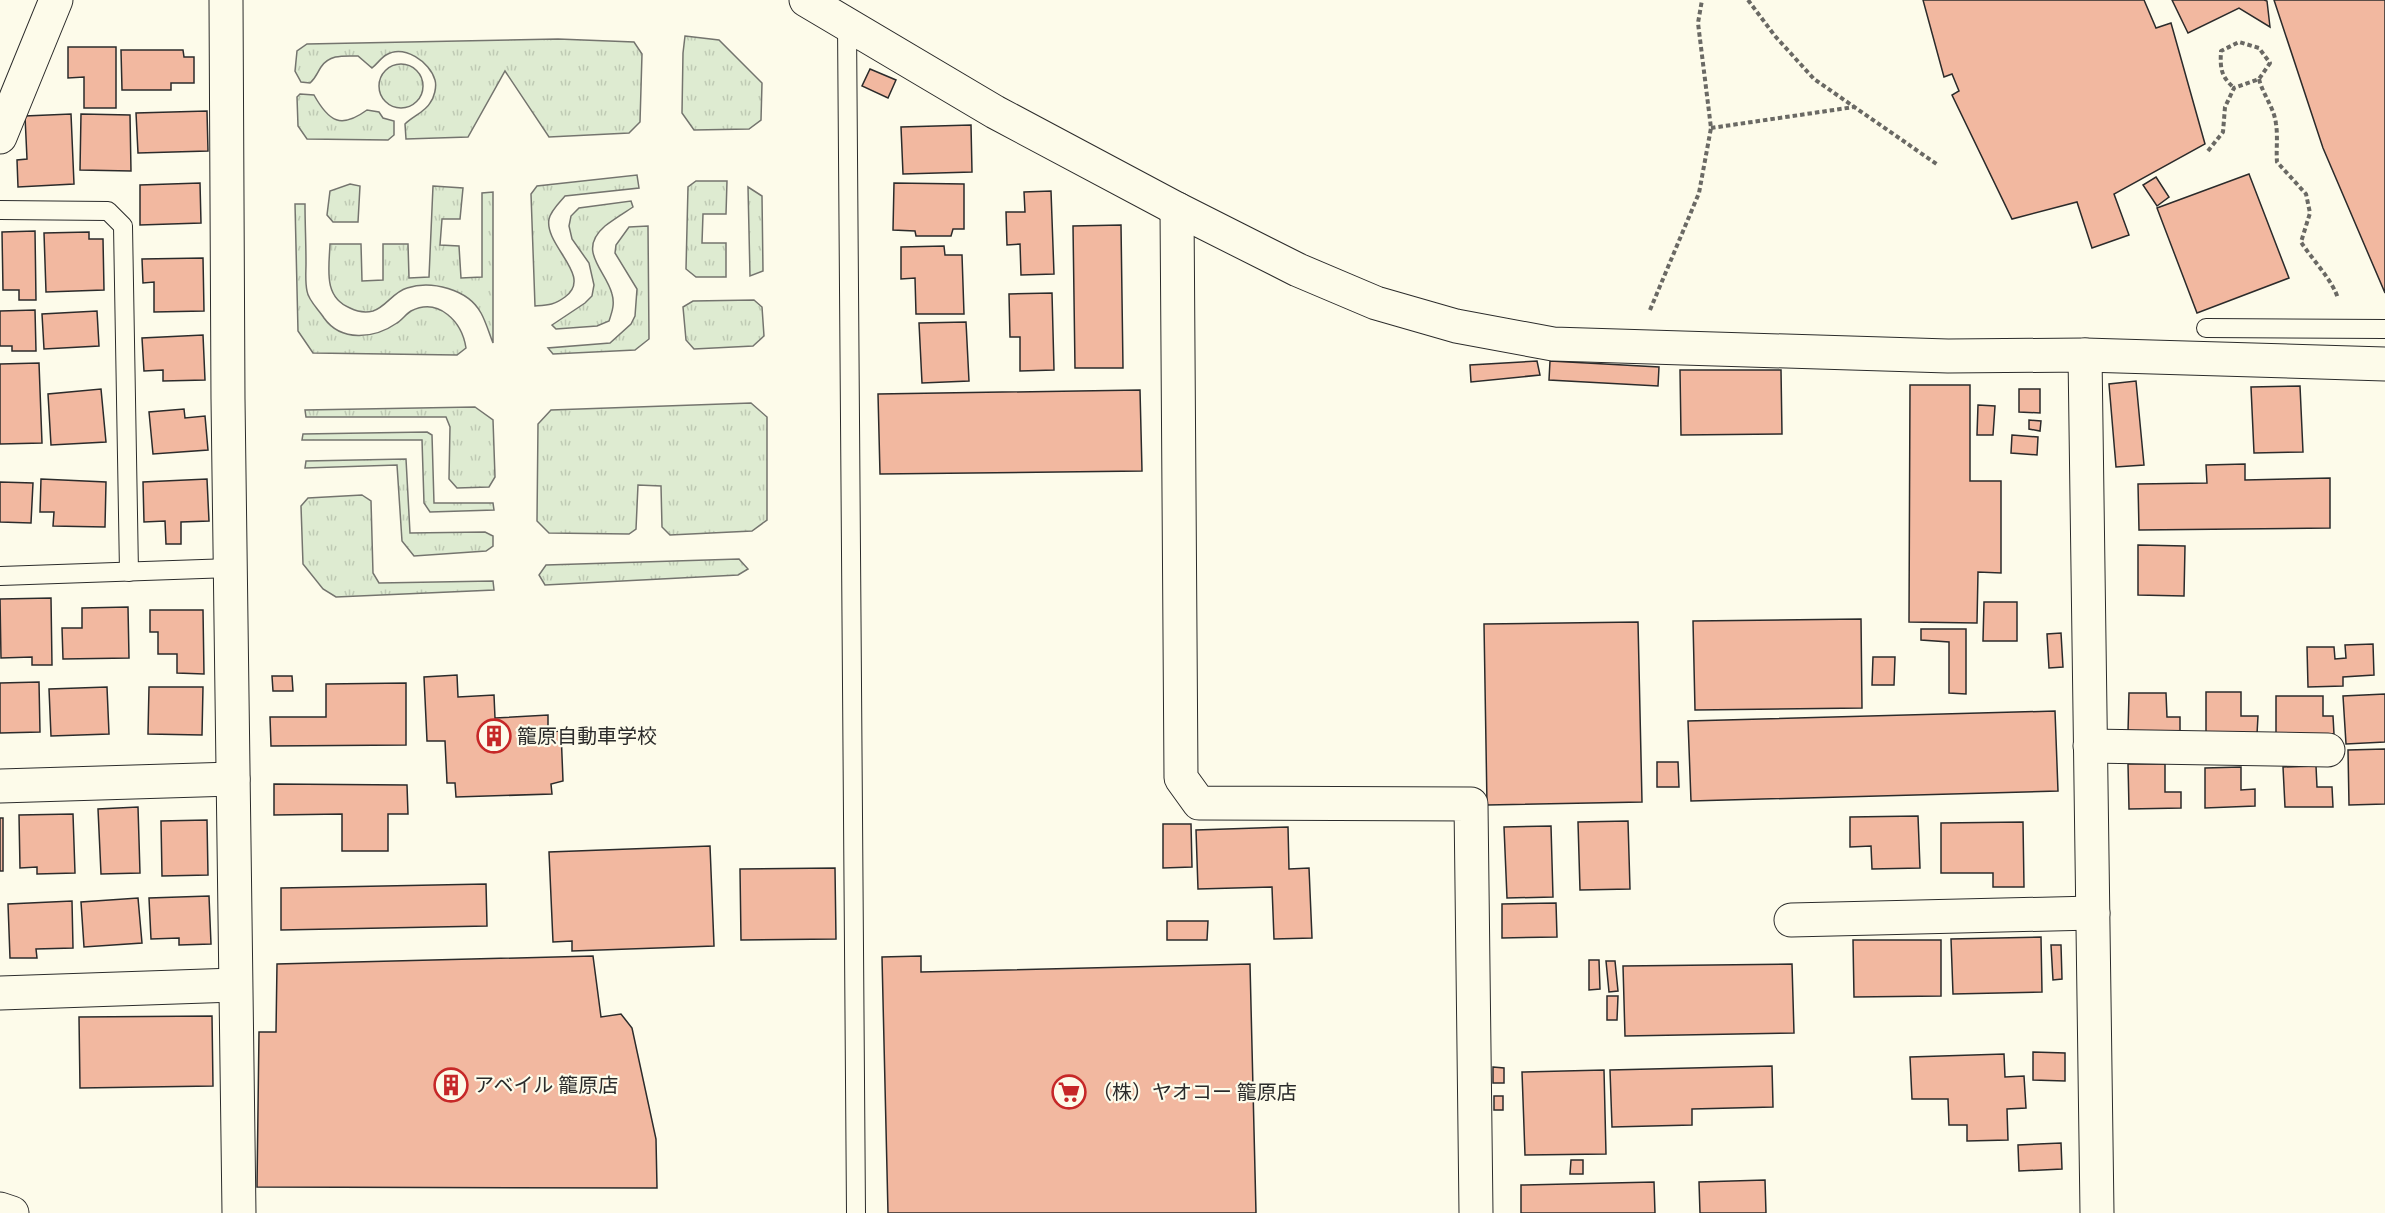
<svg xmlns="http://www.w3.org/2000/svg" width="2385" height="1213" viewBox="0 0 2385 1213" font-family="'IBM Plex Serif','Noto Sans JP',serif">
<defs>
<pattern id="grass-tufts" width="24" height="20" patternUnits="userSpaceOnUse" patternTransform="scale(1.5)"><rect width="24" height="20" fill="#deebd1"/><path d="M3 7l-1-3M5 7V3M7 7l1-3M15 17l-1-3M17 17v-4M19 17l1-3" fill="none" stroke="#bfcab4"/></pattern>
</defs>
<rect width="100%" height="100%" fill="#fdfbea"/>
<g fill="url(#grass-tufts)" stroke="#74746e" stroke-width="1.5">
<path d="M685,36L719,40L762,83L761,120L749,129L694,130L682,113L683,53Z"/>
<path d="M558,39L634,42L642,54L640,122L629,133L549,137L505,71L468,137L406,139L405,124C412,117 426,111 430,103C434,98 437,87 435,80C430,62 404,44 386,55C381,58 377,64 372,68L358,56C344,56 330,54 321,67C317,73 316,78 310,83L301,82L295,71L297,51L307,44Z"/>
<circle cx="401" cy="86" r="22"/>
<path d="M300,94L314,95C329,122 341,129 367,110L379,112L383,118L394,121V135L388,140L307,139L298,126L297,97Z"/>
<path d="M637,175L639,188L565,196C560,202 551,210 549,219C544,246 594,276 565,297C554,305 548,305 535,306L531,194L537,186Z"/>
<path d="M696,181H727L726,214H703L702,243H726V277H696L686,269L688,187Z"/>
<path d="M350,184L360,186L358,222H333L327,215L330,191Z"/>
<path d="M433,186L463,188L460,219H442L440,245L459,246L461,278L482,277V193L493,192V343C489,333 486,322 481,313C468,289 431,280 407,288C393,292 386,307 373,311C365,313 356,311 350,308C323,297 329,269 330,244H361L362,281L383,280V244H408L409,278L429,277Z"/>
<path d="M748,187L762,196L763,271L750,276Z"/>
<path d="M631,201L633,207C624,213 614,219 605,226C576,251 606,270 612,294C615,304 612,312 609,321L597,326L556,329L552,325L585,303L592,296L594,285L589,263L572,239L569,226L571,216L579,208Z"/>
<path d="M295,204H305C305,223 306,243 306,263C306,272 305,282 307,291C308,300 319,310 324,318C341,342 374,339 397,323C402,320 406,314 411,311C439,297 462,322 466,348L457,355L313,353L298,331Z"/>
<path d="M648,226L649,339L635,350L553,354L548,348L610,343L631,324L635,316L637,289L615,253L616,245L629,227Z"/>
<path d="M754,300L762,307L764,336L753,346L694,349L686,340L683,307L693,301Z"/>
<path d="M751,403L767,417V520L752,531L670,535L662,527L661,486L638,485L636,529L629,534L549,533L537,521L538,424L551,410Z"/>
<path d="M475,407L493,420L495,477L489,487L457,488L449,479L450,427L446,417H306L305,410Z"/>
<path d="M427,432L432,435L434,503H493L494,510L430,512L424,503L422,440H302L303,434Z"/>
<path d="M406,459L410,533L485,532L493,536V546L486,551L414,556L402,541L397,465L305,468L306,461Z"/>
<path d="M362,495L371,501L373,573L379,583L493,581L494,590L336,597L323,589L303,564L301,506L308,498Z"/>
<path d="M739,559L748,569L738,575L545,585L539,575L546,565Z"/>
</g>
<g fill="#f2b8a0" stroke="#2b2b2b" stroke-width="1.5">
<path d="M1923,0H2144L2156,28L2171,23L2205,144L2114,194L2129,235L2092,248L2077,202L2012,219L1952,95L1959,91L1952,74L1944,77Z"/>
<path d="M2172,0H2264L2267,1L2270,27L2239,8L2188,33Z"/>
<path d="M2274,0H2385V293L2323,148Z"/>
<path d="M68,47H116V108H84V77L68,78Z"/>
<path d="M121,50H183L184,57H194V83H171V90H122Z"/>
<path d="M870,69L896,80L888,98L862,86Z"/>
<path d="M207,111L208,151L138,153L136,113Z"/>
<path d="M71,114L74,184L18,187L17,160L27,159L25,116Z"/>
<path d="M81,114L130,115L131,171L80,170Z"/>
<path d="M971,125L972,172L903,174L901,127Z"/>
<path d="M2249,174L2289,278L2197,313L2157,208Z"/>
<path d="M2156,177L2169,197L2157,206L2143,185Z"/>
<path d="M200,183L201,223L140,225V185Z"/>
<path d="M894,183L964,184V229H953L951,236H916L915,231L893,230Z"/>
<path d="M1051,191L1054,274L1021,275L1020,244L1007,245L1006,212H1025L1024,192Z"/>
<path d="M1121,225L1123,368H1075L1073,226Z"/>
<path d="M35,231L36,300H19V290H3L2,232Z"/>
<path d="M89,232V239H103L104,290L46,292L44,233Z"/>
<path d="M944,246L945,255H962L964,314H916L915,278L901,279V247Z"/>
<path d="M203,258L204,311L154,312V282L143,283L142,259Z"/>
<path d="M1052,293L1054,370L1020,371V337H1010L1009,294Z"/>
<path d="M35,310L36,351H12V346H0V311Z"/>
<path d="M97,311L99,346L44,349L42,314Z"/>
<path d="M966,322L969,381L922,383L919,323Z"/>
<path d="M203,335L205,380L163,381V370L144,371L142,338Z"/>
<path d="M1537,361L1540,375L1471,382L1470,365Z"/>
<path d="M1550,361L1659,367L1658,386L1549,380Z"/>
<path d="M39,363L42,443L0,444V364Z"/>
<path d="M1680,370H1781L1782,434L1681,435Z"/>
<path d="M2136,381L2144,465L2116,467L2109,384Z"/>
<path d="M1910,385H1970V481H2001V573L1978,572L1977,623L1909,622Z"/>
<path d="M2300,386L2303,452L2254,453L2251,387Z"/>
<path d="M101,389L106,442L51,445L48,394Z"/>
<path d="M2019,389H2040V413L2019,412Z"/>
<path d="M1140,390L1142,471L880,474L878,394Z"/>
<path d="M1978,405L1995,406L1993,435H1977Z"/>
<path d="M184,409L185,418L205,416L208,450L153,454L149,412Z"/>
<path d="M2029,420L2041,421L2040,431L2029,429Z"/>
<path d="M2012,435L2038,437L2037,455L2011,453Z"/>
<path d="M2245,464V480L2330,478V528L2139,530L2138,484L2207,483L2206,465Z"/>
<path d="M41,479L106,482L105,527L53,526L54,512H40Z"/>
<path d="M207,479L209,521L181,522V544H166L165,521L144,522L143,482Z"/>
<path d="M0,482L33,483L31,523L0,522Z"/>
<path d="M2138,545L2185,546L2184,596L2138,595Z"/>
<path d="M51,598L52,665H32V657L1,658L0,599Z"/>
<path d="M1984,602H2017V641H1983Z"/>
<path d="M128,607L129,658L63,659L62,628H82V608Z"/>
<path d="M150,610H203L204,674L177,673V654H158V632H150Z"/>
<path d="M1861,619L1862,708L1695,710L1693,621Z"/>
<path d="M1638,622L1642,802L1487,805L1484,624Z"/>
<path d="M1921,629H1966V694L1949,693V642L1921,640Z"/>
<path d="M2061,633L2063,667L2049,668L2047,634Z"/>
<path d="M2373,644L2374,675L2343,677V686L2308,687L2307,647H2334L2335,659L2346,658L2345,645Z"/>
<path d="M1873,657H1895L1894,685H1872Z"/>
<path d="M457,675L458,697L494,695L495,718L548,715V732L561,731L563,781L551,784L552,794L456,797L455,783H447L445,741H427L424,677Z"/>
<path d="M272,676H292L293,691H273Z"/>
<path d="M39,682L40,732L0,733V683Z"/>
<path d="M406,683V745L271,746L270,717H326V684Z"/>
<path d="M107,687L109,734L51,736L49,689Z"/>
<path d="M149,687H203L202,735L148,734Z"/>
<path d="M2206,692H2241V716H2258L2257,734L2206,733Z"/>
<path d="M2129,693H2166L2167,717H2180V732H2128Z"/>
<path d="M2385,694V742L2346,744L2343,696Z"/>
<path d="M2276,696H2323V716H2333L2334,734H2276Z"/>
<path d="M2055,711L2058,791L1691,801L1688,721Z"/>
<path d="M2385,749V804L2349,805L2348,750Z"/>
<path d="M1657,762H1678L1679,787H1657Z"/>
<path d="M2128,764H2165V792H2181V808L2129,809Z"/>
<path d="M2316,766L2317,787H2332L2333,807H2285L2283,767Z"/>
<path d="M2241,767V790L2255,789V806L2205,808V768Z"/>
<path d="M274,784L407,785L408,814H388V851H342V814L274,815Z"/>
<path d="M138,807L140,873L101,874L98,809Z"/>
<path d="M73,814L75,873L37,874V867L20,868L19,815Z"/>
<path d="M1918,816L1920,868L1872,869L1871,846L1850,847V817Z"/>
<rect x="0" y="818" width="3" height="53"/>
<path d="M207,820L208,875L162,876L161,821Z"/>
<path d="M1628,821L1630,889L1580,890L1578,822Z"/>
<path d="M2023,822L2024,887H1993V873H1941V823Z"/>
<path d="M1163,824H1191L1192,867L1163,868Z"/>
<path d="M1551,826L1553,897L1507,898L1504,827Z"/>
<path d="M1288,827L1289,869L1309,868L1312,938L1274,939L1272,887L1198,889L1196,830Z"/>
<path d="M710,846L714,946L572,951V941L553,942L549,852Z"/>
<path d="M835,868L836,939L741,940L740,869Z"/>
<path d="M486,884L487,926L281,930V888Z"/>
<path d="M209,896L211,944L179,945V938L151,939L149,898Z"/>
<path d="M138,898L142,943L84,947L81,902Z"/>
<path d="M72,901L73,948L36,949L37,958H10L8,904Z"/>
<path d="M1556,903L1557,937L1502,938V904Z"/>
<path d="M1167,921H1208L1207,940H1167Z"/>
<path d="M2041,937L2042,992L1953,994L1951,939Z"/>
<path d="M1853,940H1941V996L1854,997Z"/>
<path d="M2051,945H2061L2062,979L2053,980Z"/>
<path d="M593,956L601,1017L621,1014L632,1028L656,1139L657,1188L257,1187L259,1032H276L277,964Z"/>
<path d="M921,956V972L1250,964L1256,1213H888L882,957Z"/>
<path d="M1589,960H1599L1600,989L1589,990Z"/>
<path d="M1606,961H1615L1618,991L1609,992Z"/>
<path d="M1792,964L1794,1033L1625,1036L1623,966Z"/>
<path d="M1607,996H1618L1617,1020H1607Z"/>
<path d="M212,1016L213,1086L80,1088L79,1017Z"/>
<path d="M2033,1052L2065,1053V1081L2033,1080Z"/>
<path d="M2004,1054L2005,1077L2024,1076L2026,1108L2007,1109L2008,1140L1967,1141V1125H1949L1948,1099H1912L1910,1057Z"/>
<path d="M1772,1066L1773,1107L1692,1109V1125L1612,1127L1610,1070Z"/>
<path d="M1493,1067L1504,1068V1083H1493Z"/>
<path d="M1604,1070L1606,1154L1525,1155L1522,1072Z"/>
<rect x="1494" y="1096" width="9" height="14"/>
<path d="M2061,1143L2062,1169L2019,1171L2018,1145Z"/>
<path d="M1571,1160H1583V1174H1570Z"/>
<path d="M1765,1180L1766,1213H1700L1699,1182Z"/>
<path d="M1654,1182L1655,1213H1521V1185Z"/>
</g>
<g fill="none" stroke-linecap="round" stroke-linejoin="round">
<defs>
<g id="service">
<path d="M847,24L856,1213"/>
<path d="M0,210L108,211L123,226L129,572"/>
<path d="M2206,328L2385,329"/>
<path d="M0,576L231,568"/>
</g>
<g id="minor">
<path d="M226,0L228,399L239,1213"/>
<path d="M806,0L995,112L1177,209L1298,270L1376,303L1456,326L1553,344L1948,356L2085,355L2385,364"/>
<path d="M0,137L56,0"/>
<path d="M1177,209L1181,778L1199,803L1471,804L1476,1213"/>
<path d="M2085,355L2097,1213"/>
<path d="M2090,746L2328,750"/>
<path d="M0,786L233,779"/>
<path d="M1791,920L2093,913"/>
<path d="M0,993L235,985"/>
</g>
<path id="secondary" d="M0,1209L12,1213"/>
</defs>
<use href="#service" stroke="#2b2b2b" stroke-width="20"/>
<use href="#minor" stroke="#2b2b2b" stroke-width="35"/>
<use href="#secondary" stroke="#2b2b2b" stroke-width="35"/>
<g stroke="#6a6964" stroke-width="4" stroke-dasharray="4.5 3" stroke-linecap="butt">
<path d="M1748,0L1775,36L1814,79L1938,165"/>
<path d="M2259,79C2263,95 2274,107 2276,124C2278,136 2276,150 2277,162L2306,194L2310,213L2301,242C2311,258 2334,282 2338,299"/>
<path d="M1711,128L1854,107"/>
<path d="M2208,151L2223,132L2225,107L2234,88L2259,79L2270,63L2259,48L2239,42L2221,51C2220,69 2221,76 2234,88"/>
<path d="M1650,310L1699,193L1711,128L1698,23L1702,0"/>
</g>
<use href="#service" stroke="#fdfbea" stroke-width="18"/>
<use href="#minor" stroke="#fdfbea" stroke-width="33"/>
<use href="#secondary" stroke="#fdfbea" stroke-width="33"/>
</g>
<defs>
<symbol id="building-ring" viewBox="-11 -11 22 22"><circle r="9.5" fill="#fdfbea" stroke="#c62828" stroke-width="1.5"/><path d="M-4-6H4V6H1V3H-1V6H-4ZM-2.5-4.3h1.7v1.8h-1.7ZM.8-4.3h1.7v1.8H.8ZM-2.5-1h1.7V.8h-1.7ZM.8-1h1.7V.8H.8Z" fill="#c62828"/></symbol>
<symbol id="supermarket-ring" viewBox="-11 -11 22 22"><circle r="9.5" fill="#fdfbea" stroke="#c62828" stroke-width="1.5"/><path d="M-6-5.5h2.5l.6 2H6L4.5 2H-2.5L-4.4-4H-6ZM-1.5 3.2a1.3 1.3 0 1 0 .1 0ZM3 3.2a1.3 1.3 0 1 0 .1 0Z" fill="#c62828"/></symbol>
</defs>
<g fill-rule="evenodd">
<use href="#building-ring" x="475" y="717" width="38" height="38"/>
<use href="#building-ring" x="432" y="1066" width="38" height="38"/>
<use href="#supermarket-ring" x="1050" y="1073" width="38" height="38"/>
</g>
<g text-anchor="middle" stroke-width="4.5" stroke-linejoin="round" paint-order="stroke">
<g font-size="20" fill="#2b2b2b" stroke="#fdfbea" text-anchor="start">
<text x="517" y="743">籠原自動車学校</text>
<text x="474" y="1092">アベイル 籠原店</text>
<text x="1092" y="1099">（株）ヤオコー 籠原店</text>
</g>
</g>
</svg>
